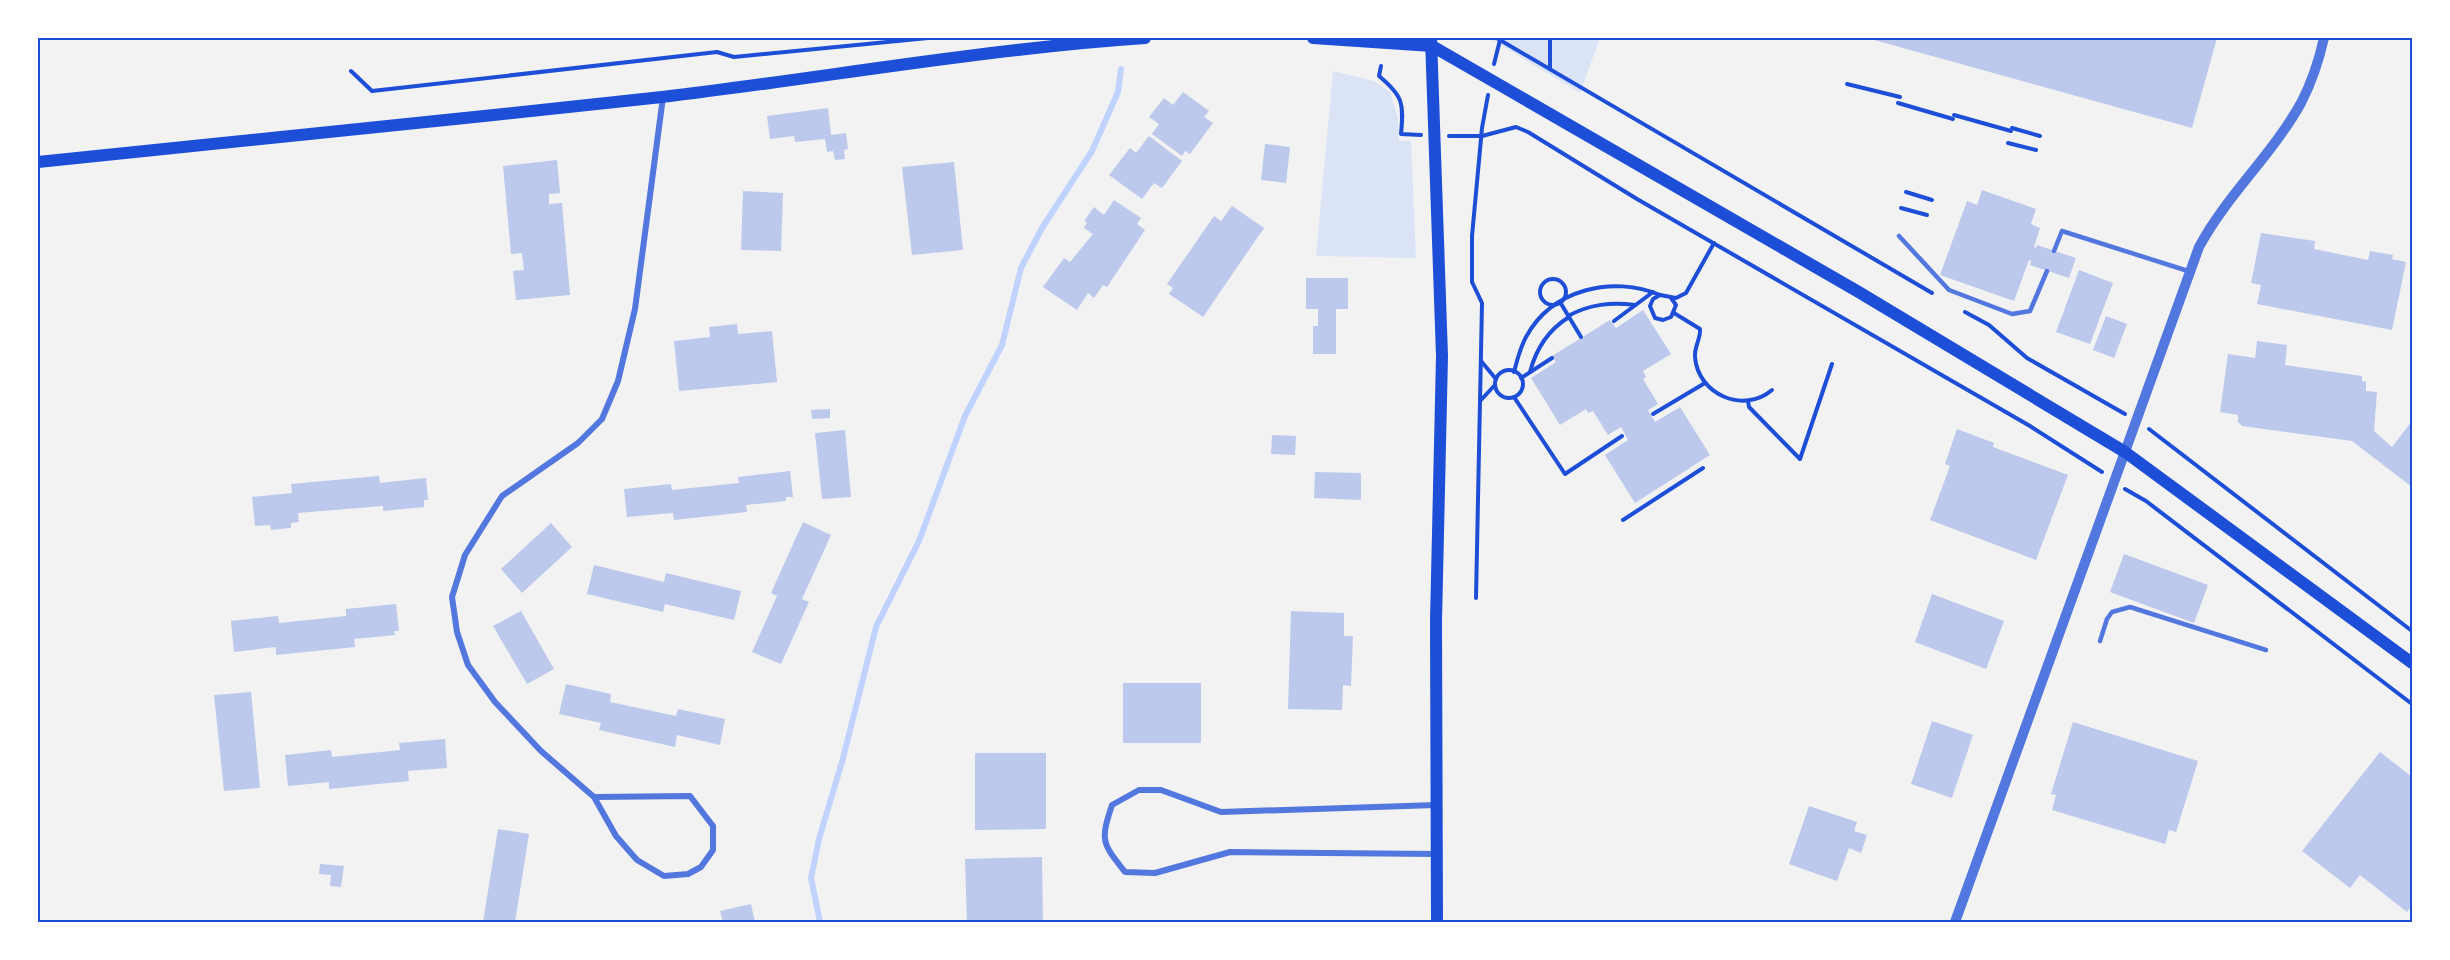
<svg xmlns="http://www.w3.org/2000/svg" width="2450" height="960" viewBox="0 0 2450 960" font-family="Figtree,sans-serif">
<rect width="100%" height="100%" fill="#f2f2f2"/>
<g fill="#dbe4f7">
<path d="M1489,38H1600L1580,93Z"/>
<path d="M1333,71L1374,81L1390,92L1398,118L1399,141H1411L1416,258L1316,256Z"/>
</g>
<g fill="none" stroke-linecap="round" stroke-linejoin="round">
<path stroke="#bfd3fe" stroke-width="6" d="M820,922L811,878L819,839L842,762L876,627L919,541L965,416L1002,345L1021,268L1042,228L1092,151L1118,92L1121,69"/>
</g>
<g fill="#bdc9ec">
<path d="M1867,38H2217L2192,128Z"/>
<path d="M1183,92L1209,111L1204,117L1213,123L1190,154L1185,151L1182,156L1152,134L1159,124L1149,117L1164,98L1173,105Z"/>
<path d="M828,108L831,135L846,133L848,149L844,150L845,159L835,160L833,151L827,152L825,139L795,142L794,136L770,139L767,116Z"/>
<path d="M1149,136L1182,161L1162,188L1154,183L1142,199L1109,175L1130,148L1136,153Z"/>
<path d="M1265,144L1290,147L1286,183L1261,180Z"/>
<path d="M557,160L560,193L549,194V204L562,203L570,295L516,300L513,271L524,270L522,253L511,254L503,166Z"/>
<path d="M954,162L963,250L912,255L902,167Z"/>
<path d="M1982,190L2036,209L2031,224L2040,228L2034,247L2036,248L2037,245L2076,258L2069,278L2030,265L2031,261L2029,260L2014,301L1940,275L1967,201L1977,205Z"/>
<path d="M743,191L783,193L781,251L741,250Z"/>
<path d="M1114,200L1141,218L1137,224L1145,230L1107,287L1103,285L1094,298L1088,293L1077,310L1043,287L1064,258L1070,262L1093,234L1084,228L1087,222L1084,221L1094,207L1104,215Z"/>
<path d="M1232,206L1264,228L1203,317L1169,294L1173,288L1167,284L1214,216L1221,221Z"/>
<path d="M2261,233L2315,241L2314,249L2368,260L2370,251L2393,255L2392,259L2406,262L2392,330L2257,304L2261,285L2251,283Z"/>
<path d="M2079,270L2113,283L2090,344L2056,332Z"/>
<path d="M1306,278H1348V309H1336V354H1313V326H1318V309H1306Z"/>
<path d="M1643,310L1671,354L1643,371L1646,377L1643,379L1658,404L1648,410L1655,422L1680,407L1710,455L1635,503L1605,455L1628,440L1621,427L1608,435L1593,411L1588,413L1586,409L1560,425L1531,378L1556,362L1552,356L1610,320L1616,328Z"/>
<path d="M2106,316L2127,324L2114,358L2093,350Z"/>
<path d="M737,324L738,334L772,331L777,382L679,391L674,341L710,337L709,327Z"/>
<path d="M2257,341L2287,345L2285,365L2362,376V381L2366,382V391L2377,392L2374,431L2392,447L2412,421V487L2352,441L2242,426L2238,422V415L2220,412L2228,354L2255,358Z"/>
<path d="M830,409V418L812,419L811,410Z"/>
<path d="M1957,429L1994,443L1993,447L2068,475L2036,560L1930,520L1950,466L1945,464Z"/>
<path d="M845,430L851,497L822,499L815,433Z"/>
<path d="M1272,435L1296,436L1295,455L1271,454Z"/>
<path d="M790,471L793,497H786V501L746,505L747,512L674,520L673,513L627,517L624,489L671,484L672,490L739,483L738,477Z"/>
<path d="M1315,472L1361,473V500L1314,498Z"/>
<path d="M379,476L380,483L426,478L428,500H424V507L383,511V506L298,513L299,522L291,523V528L271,530L270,525L255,526L252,497L292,493L291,484Z"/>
<path d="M803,522L831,535L802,599L809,602L781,664L752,652L777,596L771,593Z"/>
<path d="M551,523L572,547L522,593L501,569Z"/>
<path d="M2124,554L2208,585L2194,623L2110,592Z"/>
<path d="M594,565L664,582L666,573L741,591L734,620L665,604L663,612L587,594Z"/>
<path d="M1932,594L2004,621L1986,669L1915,642Z"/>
<path d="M396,604L399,631H394L395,635L354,639L355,647L276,655V647L234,652L231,621L278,616L279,623L346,616V609Z"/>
<path d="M521,611L554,669L527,684L493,626Z"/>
<path d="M1291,611L1344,613V636H1353L1351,686L1343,685L1342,710L1288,709Z"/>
<rect x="1123" y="683" width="78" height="60"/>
<path d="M566,684L611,694L610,702L676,716L678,709L725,719L720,745L677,735L675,747L599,730L601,723L559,714Z"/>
<path d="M251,692L260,788L224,791L214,695Z"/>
<path d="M1932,721L1973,735L1952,798L1911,784Z"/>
<path d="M2073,722L2198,761L2176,832L2169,830L2165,844L2052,810L2056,795L2051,794Z"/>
<path d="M445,739L447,768L408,771L409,781L329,789V782L288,786L285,755L331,750L332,757L400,750L399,743Z"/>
<path d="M2380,752L2412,777V905L2407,912L2360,875L2350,888L2302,851Z"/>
<path d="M975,753H1046V829L975,830Z"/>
<path d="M1809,806L1857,822L1854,831L1867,835L1861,853L1849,848L1837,881L1789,864Z"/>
<path d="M498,829L529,834L515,922H483Z"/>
<path d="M1042,857L1043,922H967L965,859Z"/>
<path d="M320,864L344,866L341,887L330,886L331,875L319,874Z"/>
<path d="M751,904L755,922H723L720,911Z"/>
</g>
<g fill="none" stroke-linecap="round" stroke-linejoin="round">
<g stroke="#1d4ed8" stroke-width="4">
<path d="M1500,40L1932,293"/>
<path d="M1494,64L1500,40L1497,38"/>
<path d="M1381,66L1379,76C1403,96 1404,103 1401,134L1421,135"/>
<path d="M1550,69V38"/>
<path d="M351,71L372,91L717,52L734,57L928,38"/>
<path d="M1847,84L1900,97"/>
<path d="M1898,103L1953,119"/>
<path d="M1954,115L2011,131"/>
<path d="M2012,128L2040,136"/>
<path d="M1449,136H1482L1516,127L1528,132L1637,199L2030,426L2102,472"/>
<path d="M2008,143L2036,150"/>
<path d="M1906,192L1932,200"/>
<path d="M1901,208L1927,215"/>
<circle cx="1553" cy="292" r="13"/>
<path d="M1671,298L1676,305L1671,317L1663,320L1655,318L1650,306L1653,299L1660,295L1676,298L1686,293L1714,243"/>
<path d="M1560,302L1581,337"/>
<path d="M1965,312L1989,325L2027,358L2125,414"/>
<path d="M1674,313L1700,329C1701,338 1694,347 1695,357C1698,395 1744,414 1772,390"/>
<path d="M1568,316C1590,304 1611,302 1635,305"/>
<path d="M1614,321L1653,292"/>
<path d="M1481,361L1496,379"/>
<circle cx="1509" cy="384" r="14"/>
<path d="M1514,372C1517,360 1520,348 1526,337C1552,289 1613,275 1660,295"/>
<path d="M1530,372C1536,349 1548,330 1569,317"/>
<path d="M1521,378L1552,358"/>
<path d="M1514,397L1565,474L1622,436"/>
<path d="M1481,400L1494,386"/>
<path d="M1748,401L1749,407L1800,459L1832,364"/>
<path d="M1653,414L1705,383"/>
<path d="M2149,429L2412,631"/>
<path d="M2125,489L2146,501L2412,704"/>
<path d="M1623,520L1703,468"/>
<path d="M1476,598L1482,303L1472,282V236L1482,128L1488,95"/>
</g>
<g stroke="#5277de" stroke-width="4.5">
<path d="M1899,236L1949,290L2012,314L2030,311L2047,271"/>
<path d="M2054,251L2062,231L2188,271"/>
<path d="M2100,641L2107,619L2112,612L2130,607L2266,650"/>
</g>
<g stroke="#5277de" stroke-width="6">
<path d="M594,797L690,796L713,826V850L701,867L688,874L664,876L637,860L616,836L594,797L541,751L495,702L468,665L457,632L452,597L465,555L502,496L578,443L602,419L618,381L635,309L663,97"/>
<path d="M1436,805L1221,812L1161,790H1139L1112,805C1100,841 1102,843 1125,872L1155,873L1230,852L1437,854"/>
</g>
<path stroke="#5277de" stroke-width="10" d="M1955,922L2199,247C2227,195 2272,155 2301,103C2312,82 2319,60 2324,38"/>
<g stroke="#1d4ed8" stroke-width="12">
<path d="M1313,38L1432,46L1857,291L2125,452L2412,663"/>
<path d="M1431,38L1442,356L1436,621L1437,922"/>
<path d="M38,162C245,140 454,120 662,97C823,78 983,49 1145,38"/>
</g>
</g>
<rect width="2450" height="960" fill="none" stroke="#ffffff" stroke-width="78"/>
<rect x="39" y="39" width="2372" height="882" fill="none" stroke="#1d4ed8" stroke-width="2"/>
</svg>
